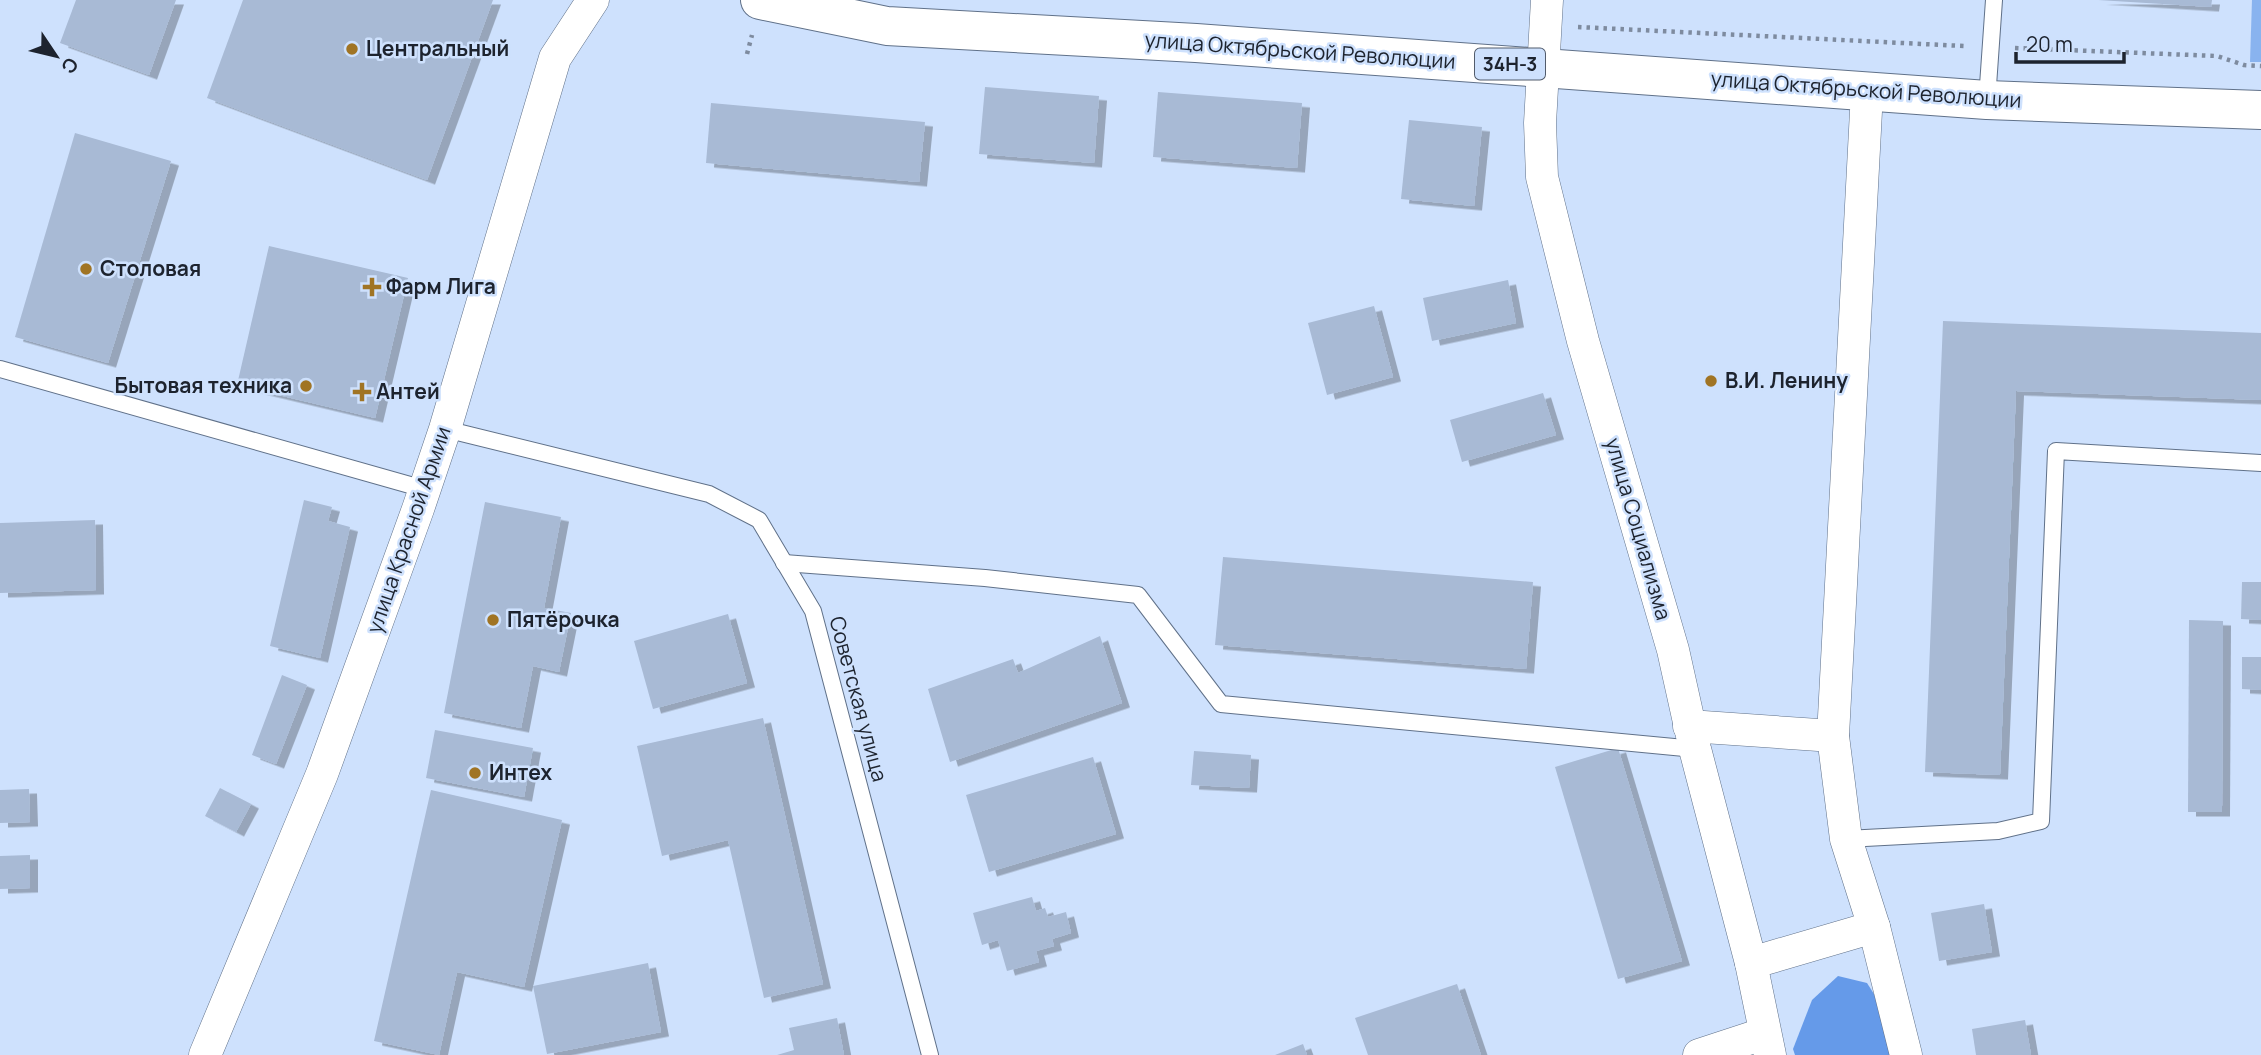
<svg xmlns="http://www.w3.org/2000/svg" width="2261" height="1055" viewBox="0 0 2261 1055" font-family="Manrope,sans-serif">
<defs>
<filter id="shadow"><feDropShadow dx="8" dy="4.5" stdDeviation="0" flood-color="#0004"/></filter>
</defs>
<rect width="100%" height="100%" fill="#cee1fd"/>
<path fill="#89b3ef" d="M2252,0H2261V62H2250Z"/>
<path fill="#659ae9" d="M1838,976L1867,983L1886,1013L1896,1055H1795L1793,1049L1812,1000Z"/>
<g fill="#a8bad5" filter="url(#shadow)">
<path d="M76,0H176L149,75L60,43Z"/>
<path d="M243,0H493L427,180L207,98Z"/>
<path d="M2098,0H2212L2211,7Z"/>
<path d="M985,87L1099,96L1094,163L979,154Z"/>
<path d="M1158,92L1302,103L1297,168L1153,157Z"/>
<path d="M711,103L925,122L919,182L706,163Z"/>
<path d="M1409,120L1482,127L1474,206L1401,199Z"/>
<path d="M75,133L171,161L108,363L15,337Z"/>
<path d="M269,246L408,278L375,418L237,385Z"/>
<path d="M1508,280L1516,323L1432,341L1423,298Z"/>
<path d="M1374,306L1393,377L1327,395L1308,323Z"/>
<path d="M1943,321L2261,333V400L2016,391L2000,775L1925,772Z"/>
<path d="M1543,393L1556,435L1462,462L1450,420Z"/>
<path d="M304,500L332,507L328,521L350,527L320,658L270,646Z"/>
<path d="M485,502L561,517L544,608L571,613L559,672L533,666L521,728L444,713Z"/>
<path d="M95,520L96,590L0,593V523Z"/>
<path d="M1223,557L1533,582L1526,669L1215,645Z"/>
<path d="M2242,582H2261V620L2241,619Z"/>
<path d="M728,614L747,683L653,709L634,641Z"/>
<path d="M2189,620L2223,621L2222,812H2188Z"/>
<path d="M1100,636L1122,703L950,762L928,689L1013,659L1018,673Z"/>
<path d="M2242,657H2261V690L2242,689Z"/>
<path d="M282,675L307,685L276,764L252,755Z"/>
<path d="M763,718L823,984L764,998L728,840L662,856L637,746Z"/>
<path d="M435,730L533,748L524,797L426,778Z"/>
<path d="M1618,748L1682,961L1618,979L1555,767Z"/>
<path d="M1194,751L1251,755L1249,788L1191,785Z"/>
<path d="M1093,757L1116,834L989,872L966,795Z"/>
<path d="M220,788L251,804L236,832L205,816Z"/>
<path d="M29,789L30,822L0,823V790Z"/>
<path d="M431,790L562,820L524,987L457,972L439,1055L374,1041Z"/>
<path d="M30,855V888L0,889V856Z"/>
<path d="M1032,897L1036,911L1045,908L1048,917L1066,912L1071,933L1052,939L1054,946L1036,951L1039,962L1007,971L998,940L982,945L973,913Z"/>
<path d="M1984,904L1992,952L1939,961L1931,913Z"/>
<path d="M648,963L661,1032L547,1054L533,986Z"/>
<path d="M1457,984L1481,1055H1368L1355,1018Z"/>
<path d="M837,1018L844,1055H777L794,1050L789,1028Z"/>
<path d="M2025,1020L2031,1055H1976L1972,1029Z"/>
<path d="M1303,1044L1307,1055H1275Z"/>
</g>
<g fill="none" stroke-linecap="round" stroke-linejoin="round">
<defs>
<g id="service">
<path d="M1987,100L1994,0"/>
<path d="M0,369L424,489"/>
<path d="M445,429L709,494L759,520L813,611L930,1055"/>
<path d="M784,563L985,578L1138,595L1221,704L1695,749"/>
<path d="M1846,839L1998,831L2041,821L2056,451L2261,463"/>
</g>
<g id="minor">
<path d="M1547,0L1540,123L1542,177L1583,341L1673,650L1695,749L1751,963L1770,1055"/>
<path d="M1867,92L1833,736L1846,839L1874,927L1906,1055"/>
<path d="M1689,726L1833,736"/>
<path d="M1751,963L1874,927"/>
<path d="M205,1055L322,774L418,509L445,429L555,58L593,0"/>
<path d="M1699,1055L1763,1034"/>
</g>
<path id="primary" d="M760,0L887,26L1196,43L1987,100L2261,110"/>
</defs>
<use href="#service" stroke="#607189" stroke-width="18"/>
<use href="#minor" stroke="#607189" stroke-width="33"/>
<use href="#primary" stroke="#607189" stroke-width="40"/>
<g stroke="#7e8b9f" stroke-width="4.5" stroke-dasharray="3.5 5" stroke-linecap="butt">
<path d="M1578,27L1964,46"/>
<path d="M2015,48L2217,56L2244,65L2261,66"/>
<path d="M747,54L752,35"/>
</g>
<use href="#service" stroke="#fff" stroke-width="16"/>
<use href="#minor" stroke="#fff" stroke-width="32"/>
<use href="#primary" stroke="#fff" stroke-width="38"/>
</g>
<g fill="#a07424" stroke="#cee1fd" stroke-width="2.5">
<circle cx="352" cy="49" r="7"/>
<circle cx="86" cy="269" r="7"/>
<path d="M368.5 276.5h7v7h7v7h-7v7h-7v-7h-7v-7h7z"/>
<circle cx="1711" cy="381" r="7"/>
<circle cx="306" cy="386" r="7"/>
<path d="M358.5 381.5h7v7h7v7h-7v7h-7v-7h-7v-7h7z"/>
<circle cx="493" cy="620" r="7"/>
<circle cx="475" cy="773" r="7"/>
</g>
<g text-anchor="middle" stroke-width="5" stroke-linejoin="round" paint-order="stroke">
<rect fill="#cee1fd" stroke="#525c6c" stroke-width="2" x="1475" y="48.5" width="70" height="31" rx="5"/>
<g font-size="19" font-weight="bold" fill="#1d232e">
<text x="1510" y="71">34Н-3</text>
</g>
<g font-size="21" font-weight="bold" fill="#1d232e" stroke="#cee1fd" text-anchor="start">
<text x="366" y="56">Центральный</text>
<text x="100" y="276">Столовая</text>
<text x="386" y="294">Фарм Лига</text>
<text x="1725" y="388">В.И. Ленину</text>
<text x="292" y="393" text-anchor="end">Бытовая техника</text>
<text x="376" y="399">Антей</text>
<text x="507" y="627">Пятёрочка</text>
<text x="489" y="780">Интех</text>
</g>
<g font-size="21" fill="#1d232e" stroke="#cee1fd">
<text transform="translate(1300 51) rotate(4)" y="7">улица Октябрьской Революции</text>
<text transform="translate(1866 90) rotate(4)" y="7">улица Октябрьской Революции</text>
<text transform="translate(1638 529) rotate(74)" y="7">улица Социализма</text>
<text transform="translate(409 530) rotate(-71)" y="7">улица Красной Армии</text>
<text transform="translate(858 699) rotate(75)" y="7">Советская улица</text>
</g>
</g>
<g transform="translate(56 56) rotate(125)" stroke="#cee1fd" stroke-width="5" paint-order="stroke">
<path d="M0-5L12 26L0 18L-12 26Z" fill="#1d232e"/>
<text y="-10" font-size="19" font-weight="bold" text-anchor="middle" fill="#1d232e">С</text>
</g>
<path d="M2016 52v10h108v-10" fill="none" stroke="#1d232e" stroke-width="3.5"/>
<text x="2026" y="52" font-size="21" fill="#1d232e" stroke="#cee1fd" stroke-width="5" paint-order="stroke">20 m</text>
</svg>
